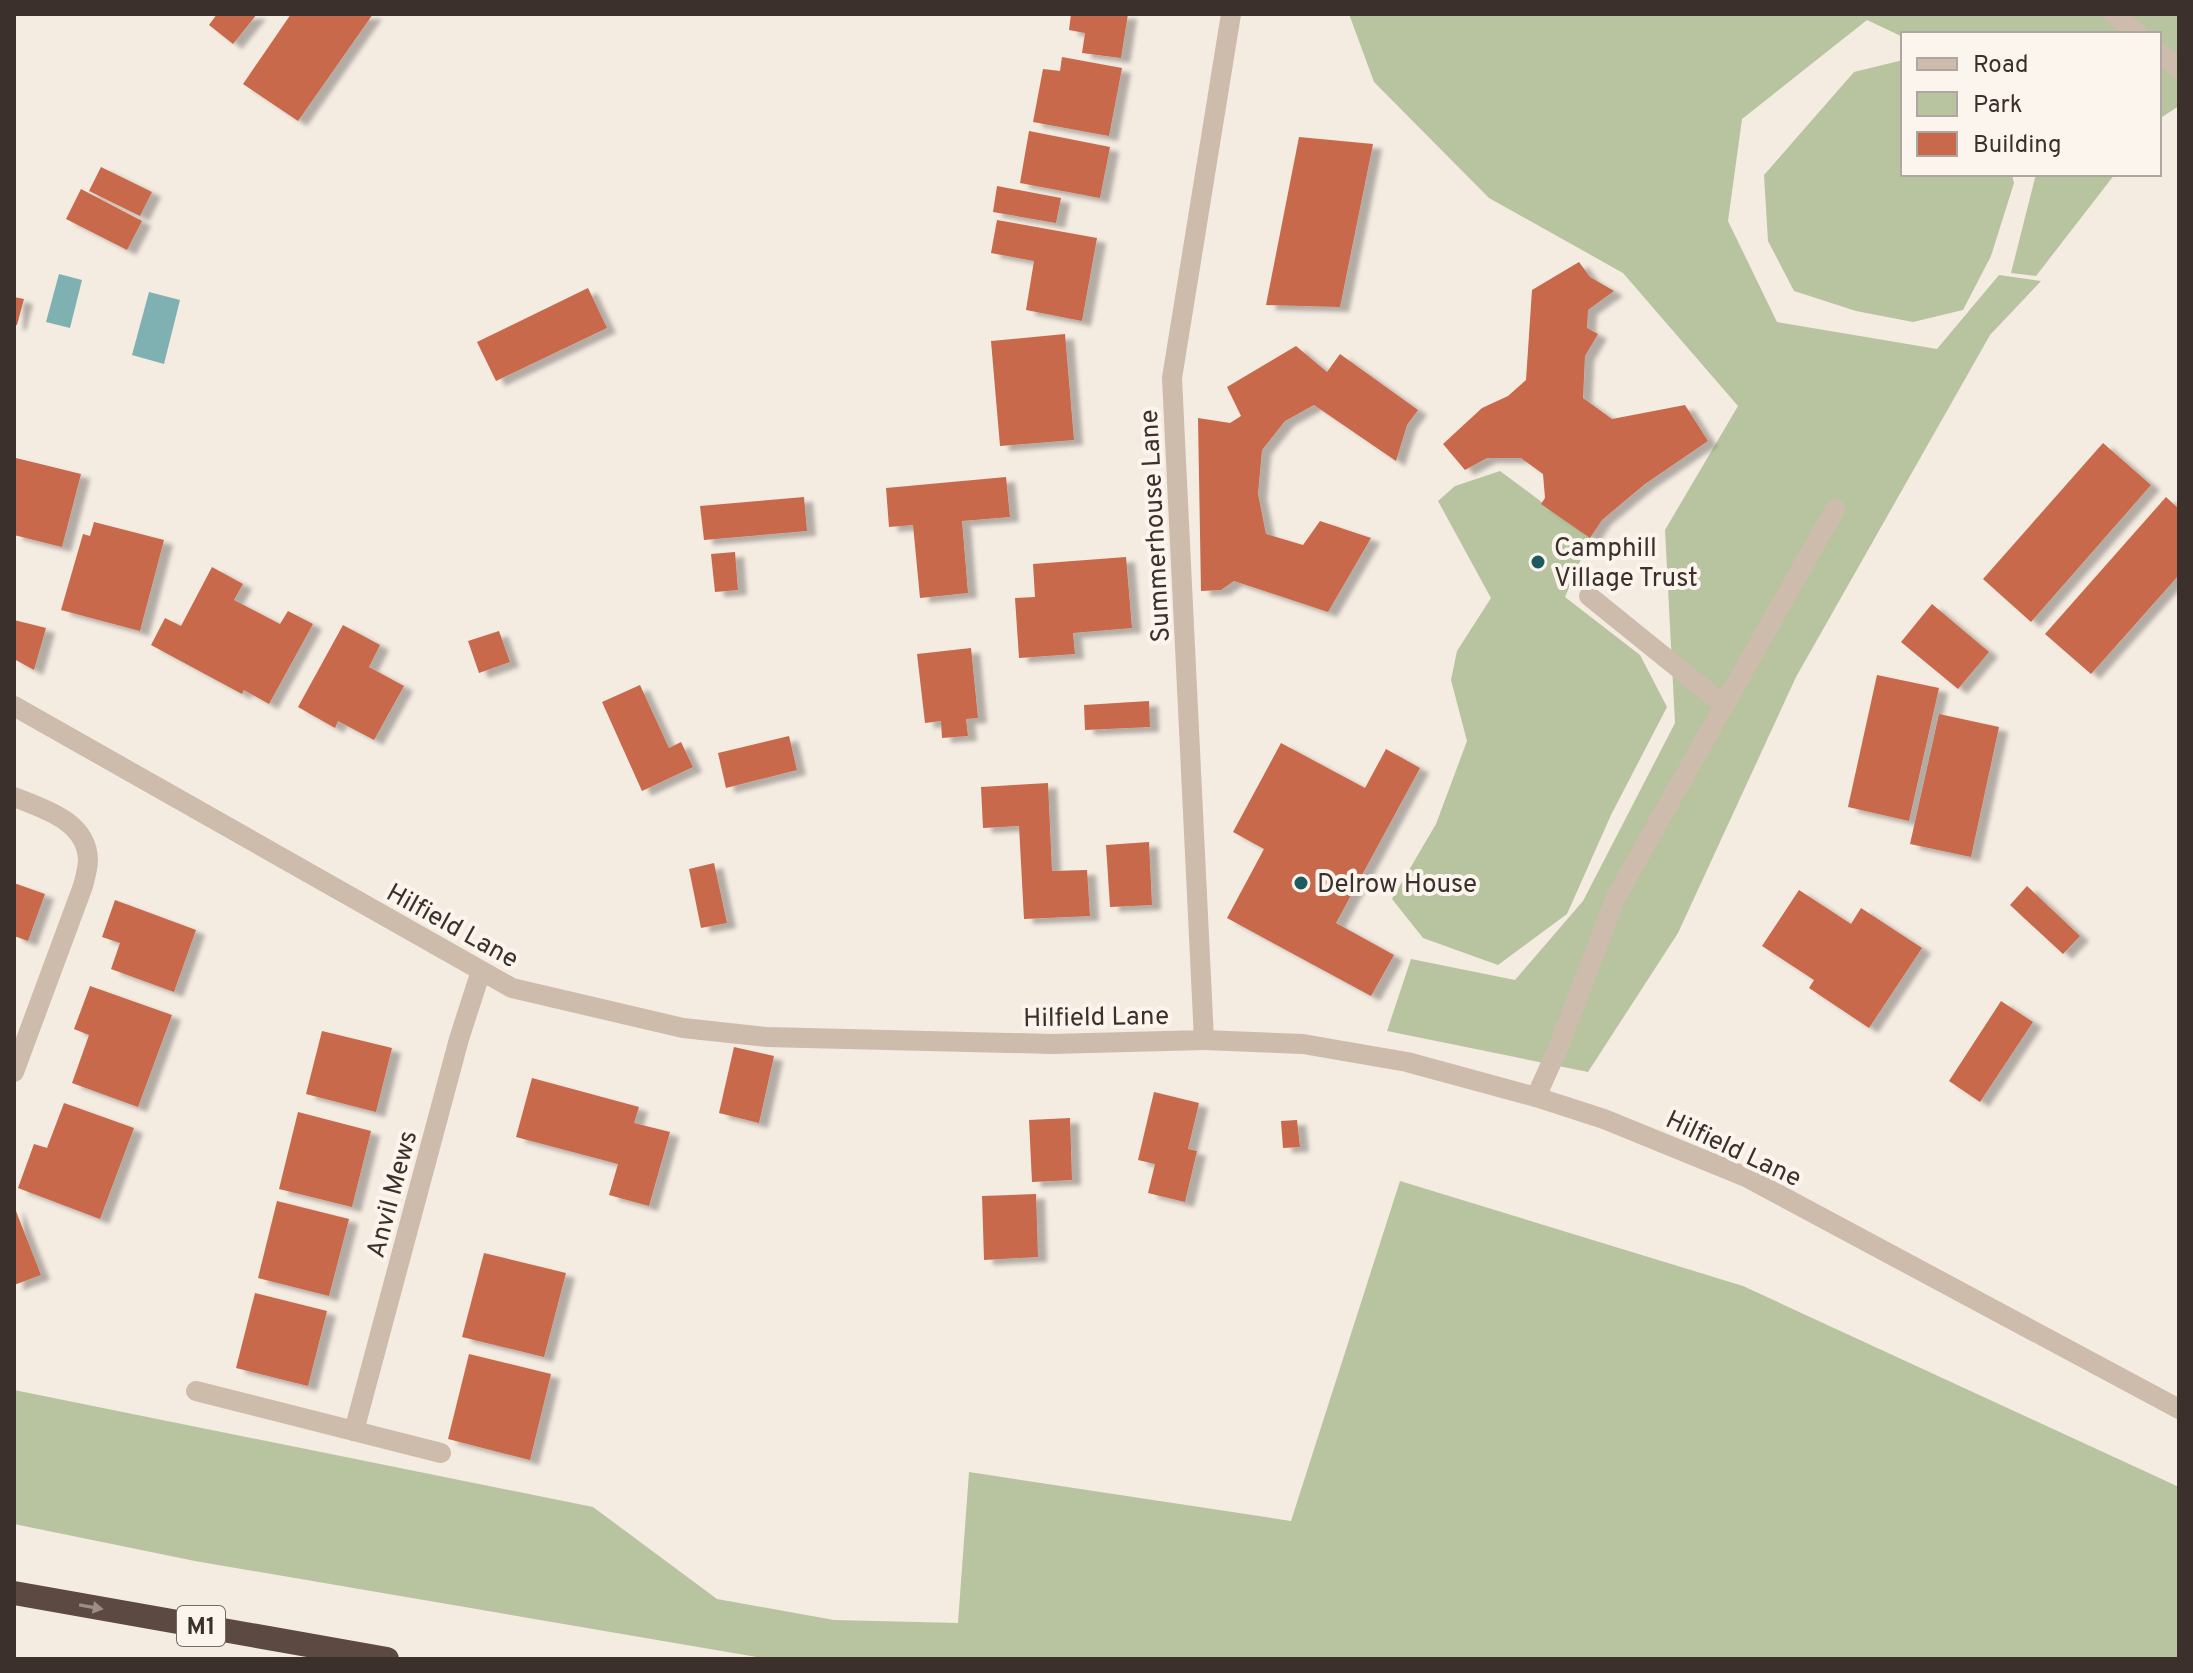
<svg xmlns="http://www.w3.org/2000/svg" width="2193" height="1673" viewBox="0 0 2193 1673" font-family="Overpass,sans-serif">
<defs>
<filter id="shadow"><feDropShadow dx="9" dy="5" stdDeviation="2" flood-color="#0004"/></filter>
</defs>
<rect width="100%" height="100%" fill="#f4ebe1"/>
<g fill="#b8c4a0">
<path d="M1349,14H2179V106L2159,119V34H1903V37L1867,20L1742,119L1728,221L1777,322L1937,349L1999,275L2041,281L1990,335L1796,677L1678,933L1588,1072L1387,1031L1411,959L1515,980L1583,901L1675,723L1665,530L1738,406L1623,273L1489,198L1374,82Z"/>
<path d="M1903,60V174H2012L2014,183L1991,256L1963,310L1913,322L1856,311L1794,291L1768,241L1764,175L1854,72Z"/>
<path d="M2036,174H2115L2036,276L2011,273Z"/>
<path d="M1500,471L1590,538L1565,597L1640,655L1667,707L1611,815L1567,914L1498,965L1423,938L1392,899L1436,824L1467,741L1451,680L1457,651L1491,598L1438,501L1455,486Z"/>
<path d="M1400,1181L1743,1286L2179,1487V1659H768L195,1561L14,1524V1390L593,1507L717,1599L834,1620L958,1623L969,1472L1291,1521Z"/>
</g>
<g fill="#7fb0b2">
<path d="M59,274L82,280L70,328L46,322Z"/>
<path d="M149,292L180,300L164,364L132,355Z"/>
</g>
<g fill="#c8694b" filter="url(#shadow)">
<path d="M217,14H257L233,44L209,25Z"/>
<path d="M291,14H373L298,121L243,84Z"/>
<path d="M1071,14H1128L1121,58L1082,53L1085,33L1069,30Z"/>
<path d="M1062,57L1122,68L1109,136L1033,122L1043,69L1060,71Z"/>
<path d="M1029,131L1110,147L1100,198L1020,183Z"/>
<path d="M1299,137L1373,144L1340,307L1266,305Z"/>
<path d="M101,167L152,192L140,216L89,191Z"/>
<path d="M997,186L1061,198L1056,223L993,212Z"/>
<path d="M81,189L142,221L127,250L66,219Z"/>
<path d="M997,220L1097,238L1082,321L1026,310L1034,261L991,253Z"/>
<path d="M1579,262L1590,277L1614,291L1588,310L1587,328L1598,334L1585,356L1583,398L1612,419L1685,405L1708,441L1645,484L1602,520L1590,538L1541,504L1545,498L1543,474L1521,458H1487L1465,470L1443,444L1482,408L1508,396L1526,380L1532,290Z"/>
<path d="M588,288L607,328L496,381L477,342Z"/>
<path d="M14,297L24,299L17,325H14Z"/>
<path d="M1065,334L1074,440L1000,446L991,341Z"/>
<path d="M1296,346L1327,372L1340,354L1418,410L1407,425L1396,461L1314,405L1285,421L1262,450L1258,494L1266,534L1303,545L1320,521L1371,538L1328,612L1234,581L1221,590L1201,591L1198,418L1230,423L1241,416L1227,387Z"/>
<path d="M2103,443L2151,485L2031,622L1983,579Z"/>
<path d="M16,458L81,474L62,547L14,535Z"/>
<path d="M1006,477L1010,517L962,521L968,593L920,598L913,525L889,527L886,488Z"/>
<path d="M804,497L807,531L704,540L700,506Z"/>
<path d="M2166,497L2179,509V575L2091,674L2045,634Z"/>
<path d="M94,522L164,540L140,631L61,610L83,534L90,536Z"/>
<path d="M735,552L738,590L715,592L711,554Z"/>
<path d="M1126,557L1132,628L1073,633L1075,654L1019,658L1015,598L1035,597L1033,564Z"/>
<path d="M212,567L243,584L234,600L280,624L288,611L313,624L269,704L244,690L242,694L151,645L165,618L181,626Z"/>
<path d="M1932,604L1989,652L1958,689L1901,642Z"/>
<path d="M14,620L46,628L34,670L14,659Z"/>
<path d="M343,625L380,645L369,667L404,686L374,740L338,721L335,728L298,707Z"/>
<path d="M499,631L510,662L479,673L468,641Z"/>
<path d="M971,648L978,718L966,719L968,736L942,738L941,721L925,723L917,654Z"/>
<path d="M1877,675L1939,688L1909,821L1848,807Z"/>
<path d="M640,685L669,748L681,742L693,767L642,791L602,702Z"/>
<path d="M1149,701L1150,727L1085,730L1084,705Z"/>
<path d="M1939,714L1999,727L1971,857L1910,844Z"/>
<path d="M789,736L797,770L726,788L718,753Z"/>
<path d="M1281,743L1365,788L1386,749L1420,768L1336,923L1394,955L1371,996L1227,918L1264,849L1233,832Z"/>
<path d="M1048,783L1052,871L1087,870L1090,916L1024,919L1019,826L983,828L981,787Z"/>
<path d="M1149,842L1152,905L1110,907L1106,845Z"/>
<path d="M714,863L727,923L701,928L689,869Z"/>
<path d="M14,883L45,894L28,941L14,936Z"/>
<path d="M2027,886L2080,936L2063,954L2010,905Z"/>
<path d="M1799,890L1851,924L1861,908L1922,948L1869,1028L1809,988L1814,980L1762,946Z"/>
<path d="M115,900L196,930L174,992L111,969L120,943L102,937Z"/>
<path d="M90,986L172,1015L138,1107L72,1083L89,1035L74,1029Z"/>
<path d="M2001,1001L2033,1022L1980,1102L1949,1081Z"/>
<path d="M322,1031L392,1048L376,1112L306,1094Z"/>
<path d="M734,1047L774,1056L759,1123L719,1113Z"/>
<path d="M532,1078L639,1107L634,1123L670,1132L649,1206L609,1195L618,1164L516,1137Z"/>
<path d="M1154,1092L1199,1103L1188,1149L1197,1151L1185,1202L1148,1193L1155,1164L1138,1160Z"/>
<path d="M64,1103L134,1128L100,1219L18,1188L34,1144L47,1148Z"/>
<path d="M298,1112L371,1131L352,1207L279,1189Z"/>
<path d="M1070,1118L1072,1180L1032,1182L1029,1120Z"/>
<path d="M1297,1120L1300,1147L1283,1148L1281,1121Z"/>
<path d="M1036,1194L1038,1257L984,1260L982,1196Z"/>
<path d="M277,1201L349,1219L329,1296L258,1278Z"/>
<path d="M14,1206L41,1275L14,1285Z"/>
<path d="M484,1253L566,1273L544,1357L462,1337Z"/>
<path d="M255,1293L327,1311L308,1386L236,1368Z"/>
<path d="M469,1354L551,1374L530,1460L448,1439Z"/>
</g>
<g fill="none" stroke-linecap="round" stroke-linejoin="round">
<g stroke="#cdbbac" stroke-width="20">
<path d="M2114,14L2138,34"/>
<path d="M2159,52L2179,69"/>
<path d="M1589,596L1724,705"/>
<path d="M1536,1097L1558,1048L1616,897L1835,509"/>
<path d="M196,1391L441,1453"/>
</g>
<g stroke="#cdbbac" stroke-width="20">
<path d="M14,797C44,809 87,821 88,860C88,868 85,878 83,886L14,1072"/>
<path d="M1204,1040L1303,1044L1407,1062L1536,1097L1604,1119L1746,1177L2179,1409"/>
<path d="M354,1431L459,1039L481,971"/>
</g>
<path stroke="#cdbbac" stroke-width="20" d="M14,706L512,988L683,1028L766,1037L1052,1044L1204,1040L1172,378L1231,14"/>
<path stroke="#5c4a42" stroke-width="24" d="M14,1593L387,1659"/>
</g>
<defs><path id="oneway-solid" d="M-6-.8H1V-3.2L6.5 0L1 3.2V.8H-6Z" transform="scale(2)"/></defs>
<use fill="#9c8e87" href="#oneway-solid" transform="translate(91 1607) rotate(10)"/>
<g fill="#1f5a5e" stroke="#fbf5ee" stroke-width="3">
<circle cx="1538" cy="562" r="8"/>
<circle cx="1301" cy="883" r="8"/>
</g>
<g text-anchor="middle" stroke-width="8" stroke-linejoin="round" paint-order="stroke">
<rect fill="#fbf5ee" stroke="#756b66" stroke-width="2" x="177" y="1606" width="48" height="40" rx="6"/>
<g font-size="24" font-weight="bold" fill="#3b302b">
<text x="201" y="1634">M1</text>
</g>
<g font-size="26" fill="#3b302b" stroke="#fbf5ee">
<text transform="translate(1154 526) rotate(-93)" y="9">Summerhouse Lane</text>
<text transform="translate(453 925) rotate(29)" y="9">Hilfield Lane</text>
<text transform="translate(1096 1016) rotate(-1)" y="9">Hilfield Lane</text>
<text transform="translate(1734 1148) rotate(25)" y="9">Hilfield Lane</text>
<text transform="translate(391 1194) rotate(-75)" y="9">Anvil Mews</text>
</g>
<g font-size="26" fill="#3b302b" stroke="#fbf5ee" text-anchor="start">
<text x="1554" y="556">Camphill<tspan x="1554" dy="30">Village Trust</tspan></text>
<text x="1317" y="892">Delrow House</text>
</g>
</g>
<rect width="2193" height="1673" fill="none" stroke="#3b302b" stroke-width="32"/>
<rect x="1901" y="32" width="260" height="144" fill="#fbf5ee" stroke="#aea6a0" stroke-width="2"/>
<rect x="1917" y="58" width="40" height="12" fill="#cdbbac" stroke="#aea6a0" stroke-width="2"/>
<text x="1973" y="72" font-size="24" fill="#3b302b">Road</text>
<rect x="1917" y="92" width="40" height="24" fill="#b8c4a0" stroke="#aea6a0" stroke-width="2"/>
<text x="1973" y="112" font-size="24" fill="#3b302b">Park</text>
<rect x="1917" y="132" width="40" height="24" fill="#c8694b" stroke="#aea6a0" stroke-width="2"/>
<text x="1973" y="152" font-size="24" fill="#3b302b">Building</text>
</svg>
